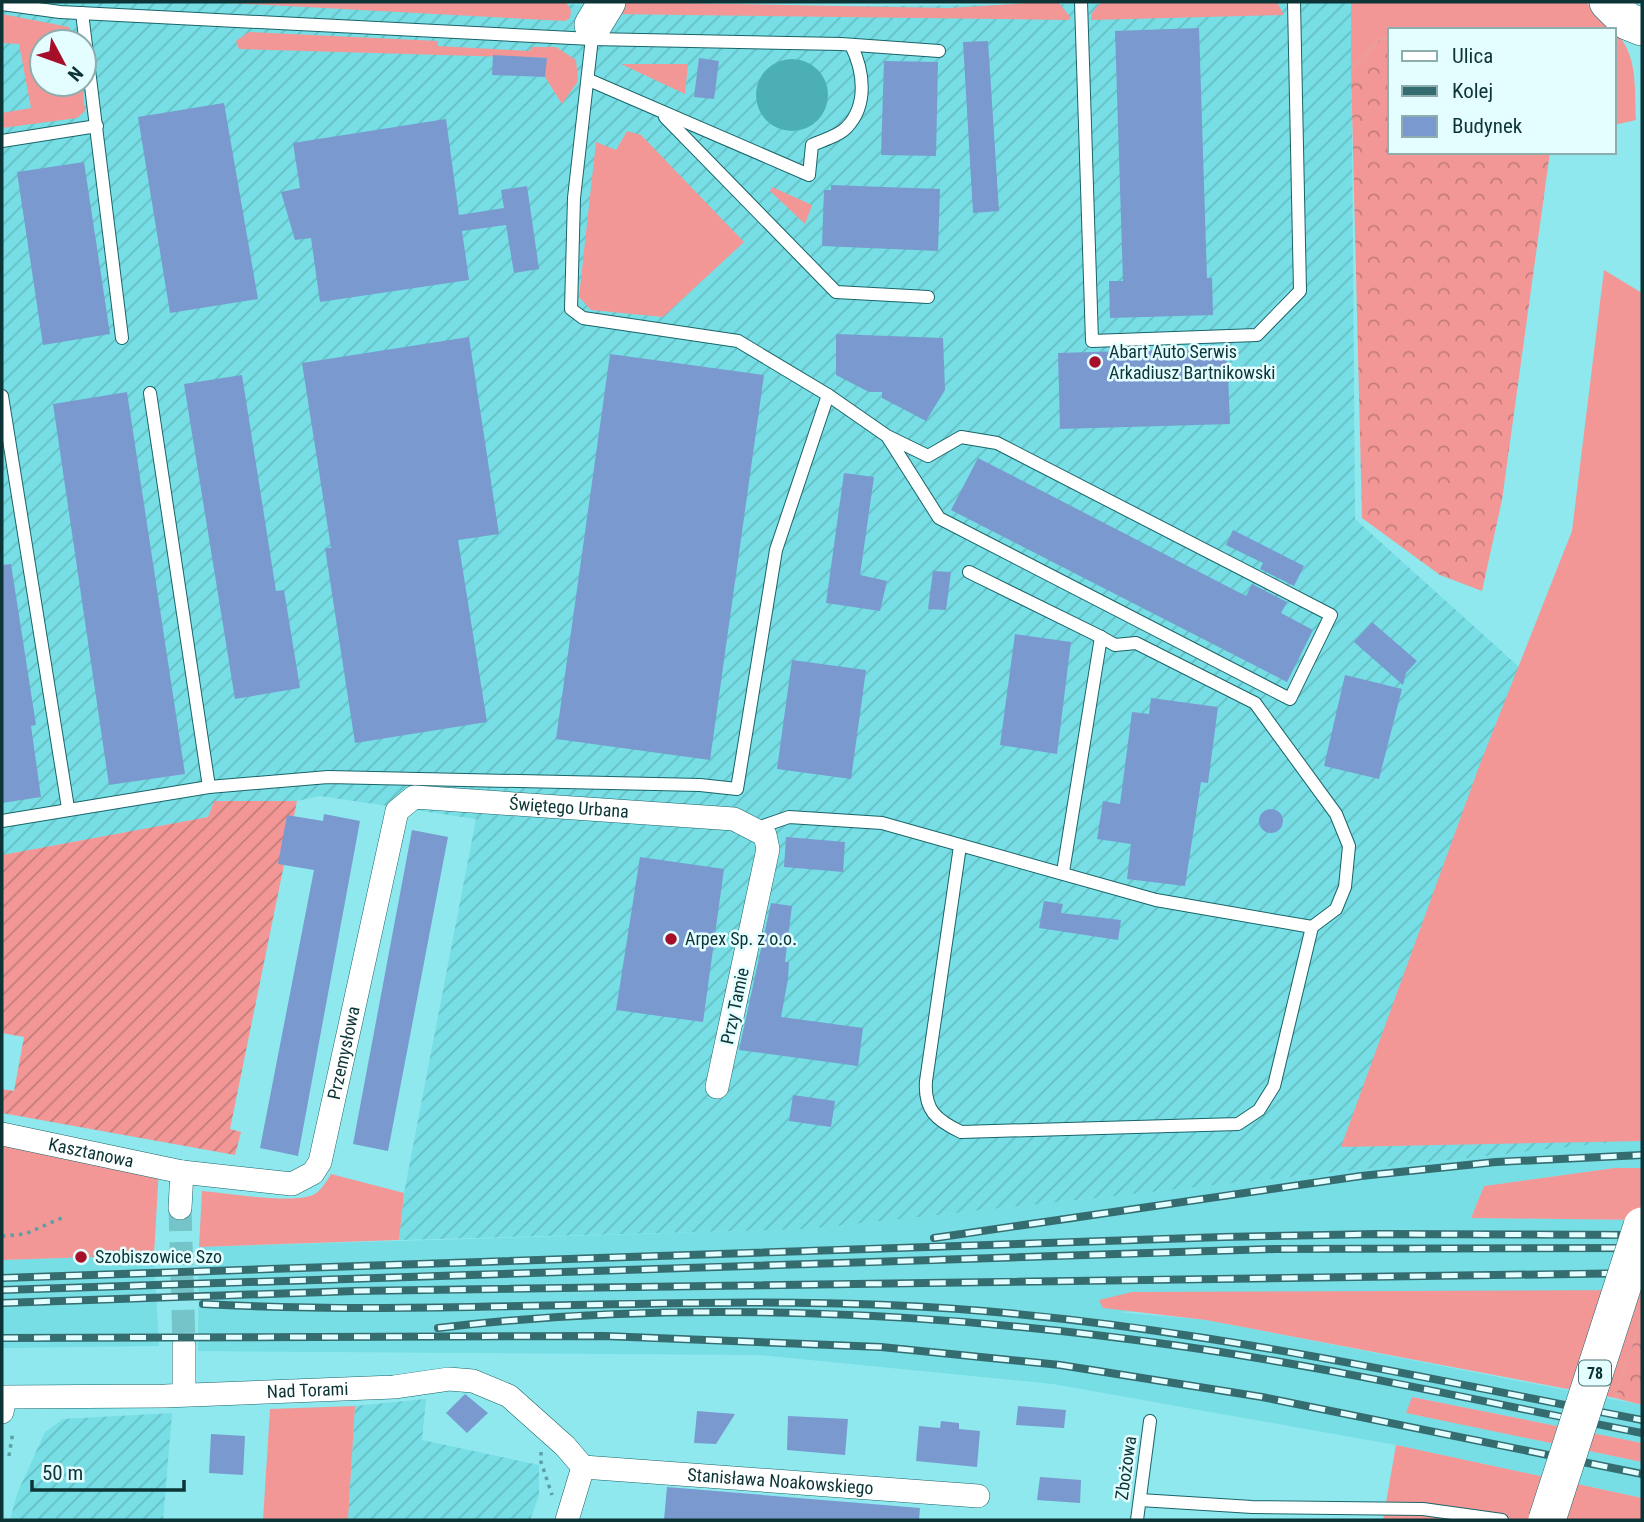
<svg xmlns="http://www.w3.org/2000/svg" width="1644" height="1522" viewBox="0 0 1644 1522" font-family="'Roboto Condensed',sans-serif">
<defs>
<pattern id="industrial-furrows" width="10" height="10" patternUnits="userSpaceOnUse" patternTransform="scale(1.75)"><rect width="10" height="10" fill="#76dee4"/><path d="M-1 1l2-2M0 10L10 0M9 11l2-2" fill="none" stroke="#65bfc4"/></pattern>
<pattern id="forest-crowns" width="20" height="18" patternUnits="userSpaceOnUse" patternTransform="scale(1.75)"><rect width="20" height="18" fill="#f39796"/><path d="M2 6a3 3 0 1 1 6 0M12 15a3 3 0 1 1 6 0" fill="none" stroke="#c37c7b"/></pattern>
<pattern id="garden-furrows" width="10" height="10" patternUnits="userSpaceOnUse" patternTransform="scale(1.75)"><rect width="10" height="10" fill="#f39796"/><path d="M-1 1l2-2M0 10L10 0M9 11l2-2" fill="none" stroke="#c37c7b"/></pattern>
</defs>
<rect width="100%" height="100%" fill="#8ee8ee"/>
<g fill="#76dee4">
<path d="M1634,1140L1642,1141V1168H1615L1484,1186L1471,1218L1642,1220V1290L1446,1293L1118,1312L1206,1320L1642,1405V1443L1412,1397L1407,1413L1642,1462V1498L1396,1445L1053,1384L759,1355L198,1351L199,1247L808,1229Z"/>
<path d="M154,1255L159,1346L2,1348V1260Z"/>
</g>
<g fill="url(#industrial-furrows)" fill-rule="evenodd">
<path d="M2,2H526L635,8L1351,2L1355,519L1642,778V1112L1634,1140L808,1229L399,1240L404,1193L476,819L320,796L297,801H214L209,817L2,855ZM42,42H84V84H42Z"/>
<path d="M426,1399L422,1440L539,1465V1495L530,1520H348L355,1406Z"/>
<path d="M172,1413L163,1520H10L17,1494L45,1432L63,1419Z"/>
</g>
<g fill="#f39796">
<path d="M210,2H566L571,10L570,18L565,21Z"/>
<path d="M627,2L948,8L1046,2L1059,3L1071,18L1068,20L611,14Z"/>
<path d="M1101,2H1277L1284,15L1091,20L1092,13Z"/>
<path d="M1351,2H1586L1612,30H1390V39L1382,38L1351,69Z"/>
<path d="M2,14L69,27L76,42H42V84H82L85,111L77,118L2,128V113L31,108L19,44L2,43Z"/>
<path d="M1614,31C1639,54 1634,89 1636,120L1614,125Z"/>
<path d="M249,32L438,41V46L530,51L531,47H556L576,60L578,81L562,104L545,77L546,58L239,49L236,41Z"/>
<path d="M621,64H688L685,94Z"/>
<path d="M627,131L641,135L744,242L663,317L591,310L579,297L596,142L616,150Z"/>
<path d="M772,187L812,205L805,224L770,191Z"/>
<path d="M1604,270L1642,293V1141L1341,1147L1480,764L1572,531Z"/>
<path d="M2,1134L159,1167L154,1255L2,1260Z"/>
<path d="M1615,1168H1642V1220L1471,1218L1484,1186Z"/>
<path d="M331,1174L404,1193L399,1240L199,1247L202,1191C226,1193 292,1204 313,1195C321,1191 326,1182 331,1174Z"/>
<path d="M1642,1290V1317L1615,1398L1206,1320L1103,1308L1099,1300L1132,1292Z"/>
<path d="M1412,1397L1642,1443V1462L1406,1413Z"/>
<path d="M355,1406L348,1520H263L270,1409Z"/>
<path d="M1396,1445L1642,1498V1520H1383Z"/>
</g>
<g fill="url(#forest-crowns)">
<path d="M1382,38L1390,39V152H1550L1502,500L1482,591L1440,575L1362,518L1351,69Z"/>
<path d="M1642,1317V1405L1615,1398Z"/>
</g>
<path fill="url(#garden-furrows)" d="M214,801H297L230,1129L241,1132L235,1155L2,1113V1089L14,1091L24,1037L2,1033V855L208,817Z"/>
<circle fill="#4cafb5" cx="792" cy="95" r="36"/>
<g fill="#7a9acf">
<path d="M1199,28L1207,278H1212L1213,315L1110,318L1109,281H1123L1115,31Z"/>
<path d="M988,41L999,211L973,213L963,42Z"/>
<path d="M493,55L547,58L545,77L492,75Z"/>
<path d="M699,58L719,61L714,99L694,97Z"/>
<path d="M884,61L938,62L936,156L881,155Z"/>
<path d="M224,103L258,299L170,313L138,117Z"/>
<path d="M446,119L459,215L504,208L501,190L527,186L539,269L514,273L506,225L462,231L469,280L320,302L311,238L295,240L281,192L300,188L293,143Z"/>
<path d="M84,162L110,334L43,345L17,172Z"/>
<path d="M831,185L940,189L938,251L822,246L824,190H831Z"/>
<path d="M836,334L943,338L945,390L926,421L882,398V392H869L836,375Z"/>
<path d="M469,337L499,534L458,540L487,722L355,743L325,548H331L302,363Z"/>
<path d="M1227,348L1230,424L1060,429L1058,353Z"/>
<path d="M610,354L764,375L710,760L556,739Z"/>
<path d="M242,375L276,591L284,590L300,688L235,699L184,384Z"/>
<path d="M127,392L185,774L109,785L53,404Z"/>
<path d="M978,458L1246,596L1252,584L1287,602L1281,613L1313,630L1287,682L951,510Z"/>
<path d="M844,473L874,477L860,575L887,581L880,611L826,603Z"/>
<path d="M1233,530L1304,566L1294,586L1260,569L1263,563L1226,545Z"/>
<path d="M11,564L36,725L31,726L41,797L2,803V565Z"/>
<path d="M933,571L951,572L946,610L928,609Z"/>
<path d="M1372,622L1417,661L1406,673L1403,685L1354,642Z"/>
<path d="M1015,634L1071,642L1057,754L1000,745Z"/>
<path d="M792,660L866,670L851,779L777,769Z"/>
<path d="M1345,675L1402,689L1379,779L1324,766Z"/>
<path d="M1151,698L1218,707L1208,783L1201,782L1185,886L1127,879L1131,844L1097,839L1103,801L1120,804L1132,712L1149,714Z"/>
<circle cx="1271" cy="821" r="12"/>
<path d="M324,814L360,821L298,1156L260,1148L314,870L278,864L287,815L323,821Z"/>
<path d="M412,830L448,837L388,1151L353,1144Z"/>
<path d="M786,837L845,842L843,872L784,867Z"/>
<path d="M640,857L724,869L703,1022L616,1010Z"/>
<path d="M1044,901L1063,904L1061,913L1121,920L1118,940L1039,928Z"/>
<path d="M771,903L792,906L785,962H789L788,979L781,1017L863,1028L858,1066L739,1050Z"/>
<path d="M793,1095L835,1101L831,1127L789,1121Z"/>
<path d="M465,1394L488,1413L467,1433L446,1413Z"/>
<path d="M1018,1406L1066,1410L1064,1428L1016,1425Z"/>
<path d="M697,1411L735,1414L716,1444L694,1443Z"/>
<path d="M788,1416L848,1419L845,1455L787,1450Z"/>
<path d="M941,1421L959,1423V1429L980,1431L977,1467L916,1461L919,1426L940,1428Z"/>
<path d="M211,1434L245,1436L243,1475L209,1473Z"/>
<path d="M1040,1477L1081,1480L1080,1503L1037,1500Z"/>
<path d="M667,1487L920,1508L919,1520H664Z"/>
</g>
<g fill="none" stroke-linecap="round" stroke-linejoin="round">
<path stroke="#74c4c9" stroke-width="23" stroke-dasharray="23 11" stroke-linecap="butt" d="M180,1208L184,1346"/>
<defs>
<g id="service">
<path d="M1081,2L1092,341L1257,335L1300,291L1294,2"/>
<path d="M2,4L60,12L592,39L841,44L939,51"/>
<path d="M82,13L122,338"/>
<path d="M589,80L809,175L812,145C823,140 839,136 847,127C868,105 864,71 851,45"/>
<path d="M665,117L836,292L928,297"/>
<path d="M2,141L97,126"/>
<path d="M150,393L209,787"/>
<path d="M828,395L887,436L939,518L1290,699L1331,615L997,443L961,437L928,456L887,436"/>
<path d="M2,396L68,808"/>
<path d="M969,572L1101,637"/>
<path d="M2,821L209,787L328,777L700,785L737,789L776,550L828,395L738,341L583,318L571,309L574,198L593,29"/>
<path d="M757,828L789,817L882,823L1156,900L1312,927L1274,1086L1259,1110L1238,1124L961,1132C936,1120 924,1110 926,1081L960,846"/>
<path d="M1063,872L1101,637L1115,645L1136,643L1255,703L1336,814L1349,846L1345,887L1336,909L1312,927"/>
<path d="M1140,1500L1252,1507L1423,1509L1502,1520"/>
<path d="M1137,1520L1150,1421"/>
</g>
<g id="minor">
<path id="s1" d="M2,1134L182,1172L292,1184L313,1173L320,1162L397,811L414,797L734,819L765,835L768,849L717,1087"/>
<path d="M180,1208L182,1172"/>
<path d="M184,1394V1346"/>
<path id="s2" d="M2,1412L5,1397L165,1396L394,1387L449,1379L473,1381L509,1396L565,1446L583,1467"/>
<path id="s3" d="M583,1467L978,1496"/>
<path d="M567,1520L583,1467"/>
</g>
<g id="primary">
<path d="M1608,2L1627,21L1642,27"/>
<path d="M593,25L607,2"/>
</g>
</defs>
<use href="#service" stroke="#1a6468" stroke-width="14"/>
<use href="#minor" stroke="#1a6468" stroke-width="24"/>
<use href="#primary" stroke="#1a6468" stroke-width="38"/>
<g stroke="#5aa0a4" stroke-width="3.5" stroke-dasharray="3.5 5" stroke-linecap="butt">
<path d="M2,1236L25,1234L64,1217"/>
<path d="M541,1452V1462L552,1495"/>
<path d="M9,1456L13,1431"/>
</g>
<use href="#service" stroke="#fff" stroke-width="12"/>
<use href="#minor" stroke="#fff" stroke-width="23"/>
<use href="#primary" stroke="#fff" stroke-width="37"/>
<defs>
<g id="rail">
<path d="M934,1238L1361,1176L1496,1162L1642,1155"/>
<path d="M2,1278L1223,1237L1378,1234L1642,1235"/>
<path d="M2,1290L1275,1249L1642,1248"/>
<path d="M2,1303L355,1291L1642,1273"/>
<path d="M203,1304C431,1316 659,1296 887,1305C1142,1315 1393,1372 1642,1420"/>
<path d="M438,1328C677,1299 942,1312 1180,1346C1335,1368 1489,1403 1642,1433"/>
<path d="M2,1338L604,1336L881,1347L1060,1365L1262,1397L1642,1474"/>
</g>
</defs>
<use href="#rail" stroke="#356c70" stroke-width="8"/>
<use href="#rail" stroke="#e4fdff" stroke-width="5" stroke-dasharray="16" stroke-linecap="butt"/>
<defs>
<path id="primary-bridge" d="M1547,1520L1642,1226"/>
</defs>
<use href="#primary-bridge" stroke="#1a6468" stroke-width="38" stroke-linecap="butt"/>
<use href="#primary-bridge" stroke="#fff" stroke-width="37"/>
</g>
<g fill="#a70e2a" stroke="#e4fdff" stroke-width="2.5">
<circle cx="1095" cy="362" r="7"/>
<circle cx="671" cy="939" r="7"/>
<circle cx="81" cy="1257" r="7"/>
</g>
<g text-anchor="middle" stroke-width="5" stroke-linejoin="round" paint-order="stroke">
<rect fill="#e4fdff" stroke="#4d7072" stroke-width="2" x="1579" y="1360.5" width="32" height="25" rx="5"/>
<g font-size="16" font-weight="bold" fill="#0c3436">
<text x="1595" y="1379">78</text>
</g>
<g font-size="18" fill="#0c3436" stroke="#e4fdff" text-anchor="start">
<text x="1109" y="358">Abart Auto Serwis<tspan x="1109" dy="21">Arkadiusz Bartnikowski</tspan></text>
<text x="685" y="945">Arpex Sp. z o.o.</text>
<text x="95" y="1263">Szobiszowice Szo</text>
</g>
<g font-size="18" fill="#0c3436" stroke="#e4fdff">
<text dy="6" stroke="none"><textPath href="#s1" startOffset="868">Świętego Urbana</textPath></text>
<text transform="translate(735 1006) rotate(-78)" y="6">Przy Tamie</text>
<text dy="6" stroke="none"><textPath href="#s1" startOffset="443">Przemysłowa</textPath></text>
<text dy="6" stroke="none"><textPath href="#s1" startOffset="91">Kasztanowa</textPath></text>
<text dy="6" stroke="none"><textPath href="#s2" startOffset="318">Nad Torami</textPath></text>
<text transform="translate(1126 1468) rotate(-82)" y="6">Zbożowa</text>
<text dy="6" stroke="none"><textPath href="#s3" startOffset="198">Stanisława Noakowskiego</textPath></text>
</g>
</g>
<rect width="1644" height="1522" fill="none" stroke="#0c3436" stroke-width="7"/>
<rect x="1388" y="28" width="228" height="126" fill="#e4fdff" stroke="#8eadaf" stroke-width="2"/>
<rect x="1402" y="51" width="35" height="10" fill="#ffffff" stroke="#8eadaf" stroke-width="2"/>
<text x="1452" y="63" font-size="21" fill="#0c3436">Ulica</text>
<rect x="1402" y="86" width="35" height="10" fill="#356c70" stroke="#8eadaf" stroke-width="2"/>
<text x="1452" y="98" font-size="21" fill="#0c3436">Kolej</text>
<rect x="1402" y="116" width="35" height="21" fill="#7a9acf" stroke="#8eadaf" stroke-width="2"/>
<text x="1452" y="133" font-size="21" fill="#0c3436">Budynek</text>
<g transform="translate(63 63) rotate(131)"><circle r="33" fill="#e4fdff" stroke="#8eadaf" stroke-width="2"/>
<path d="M0-5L12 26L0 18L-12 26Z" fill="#a70e2a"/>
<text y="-10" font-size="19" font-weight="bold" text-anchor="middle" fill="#0c3436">N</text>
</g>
<path d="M32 1480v10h152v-10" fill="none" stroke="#0c3436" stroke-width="3.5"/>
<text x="42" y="1480" font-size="21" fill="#0c3436" stroke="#e4fdff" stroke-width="5" paint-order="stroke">50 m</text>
</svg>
